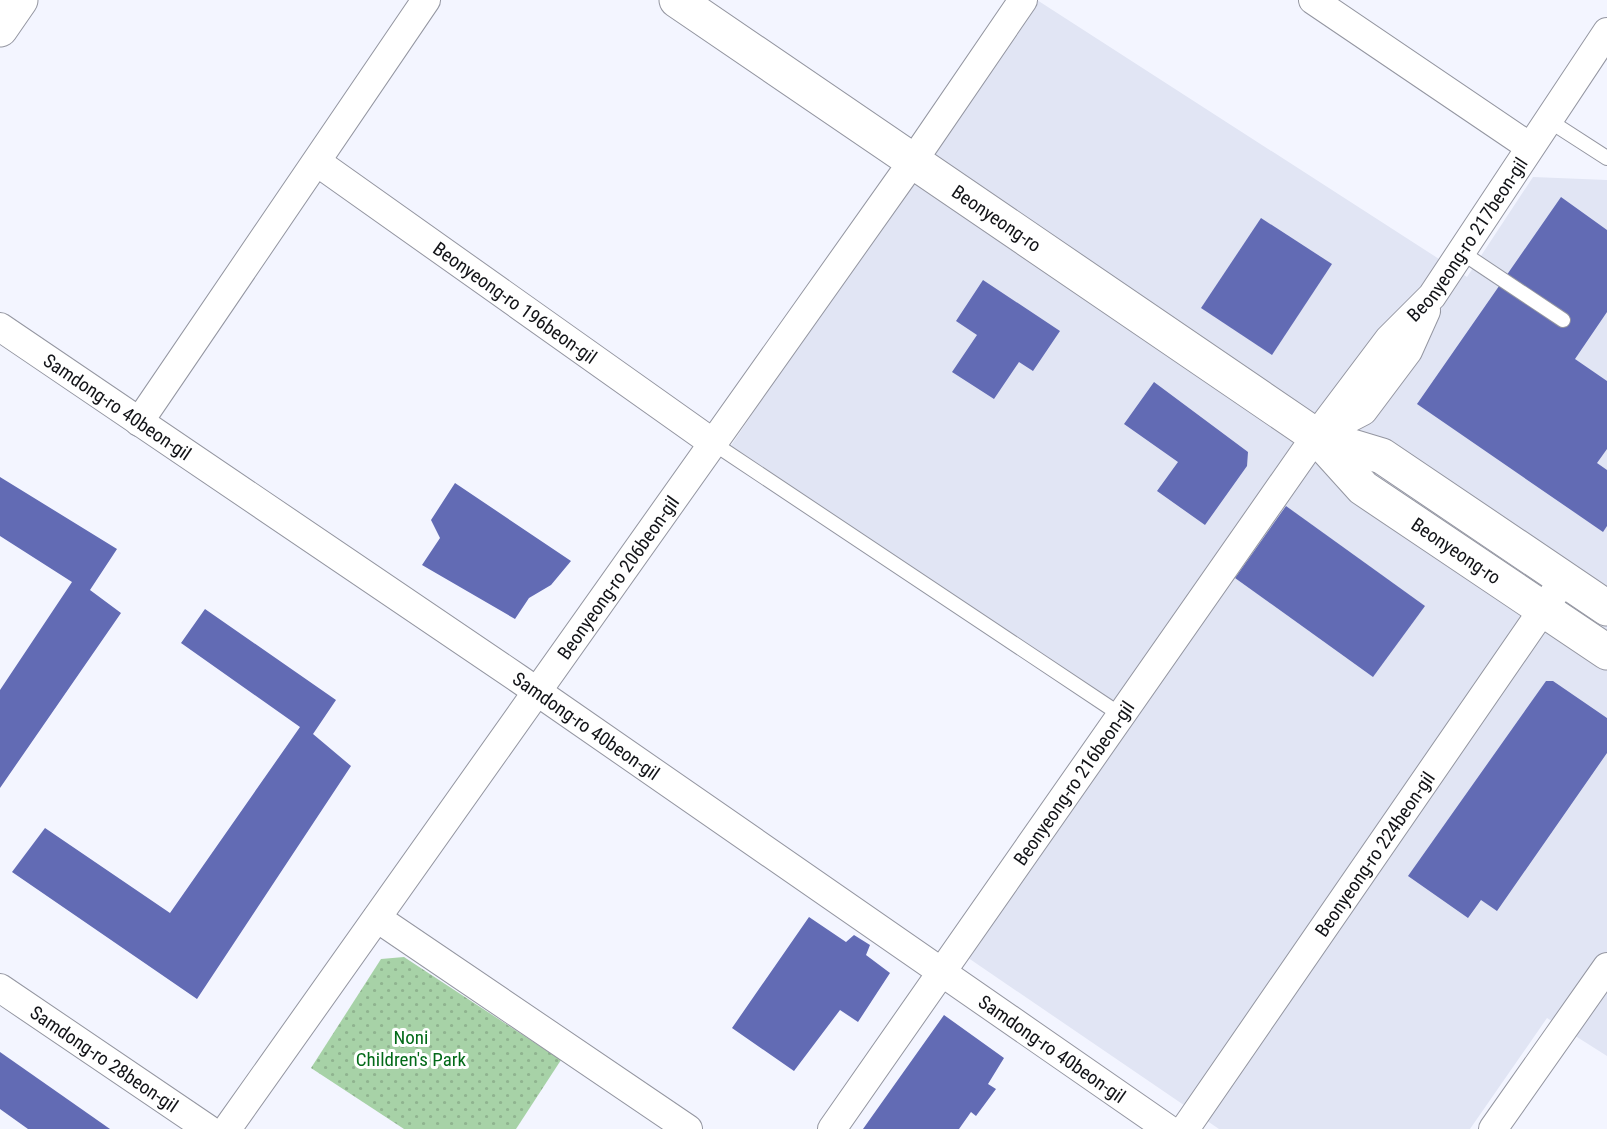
<svg xmlns="http://www.w3.org/2000/svg" width="1607" height="1129" viewBox="0 0 1607 1129" font-family="'Roboto Condensed',sans-serif">
<defs>
<pattern id="grass-dots" width="8" height="8" patternUnits="userSpaceOnUse" patternTransform="scale(1.75)"><rect width="8" height="8" fill="#a7d2a7"/><path d="M2 2h.1M6 6h.1" fill="none" stroke="#8fb38f" stroke-width="1.8" stroke-linecap="round"/></pattern>
</defs>
<rect width="100%" height="100%" fill="#f3f5ff"/>
<path fill="#e1e5f4" d="M1031,0H1037L1467,277L1533,177L1607,180V1056L1547,1018L1470,1129H1219L961,953L1126,710L730,447Z"/>
<path fill="url(#grass-dots)" d="M404,957L561,1060L516,1129H404L311,1068L381,959Z"/>
<g fill="#626bb4">
<path d="M1561,197L1607,230V312L1575,359L1607,381V449L1597,463L1607,470V526L1603,532L1417,404Z"/>
<path d="M1261,218L1332,264L1272,355L1201,308Z"/>
<path d="M983,280L1060,331L1033,371L1019,362L994,399L952,372L977,335L956,321Z"/>
<path d="M1154,382L1248,452L1247,466L1205,525L1157,491L1178,462L1124,424Z"/>
<path d="M0,477L117,549L90,590L121,613L0,788V690L72,582L0,536Z"/>
<path d="M455,483L571,561L551,585L529,598L515,619L422,565L440,538L431,520Z"/>
<path d="M1286,506L1425,606L1373,677L1235,578Z"/>
<path d="M205,609L336,700L313,734L351,766L197,999L12,872L45,828L170,913L300,727L181,643Z"/>
<path d="M1546,681H1553L1607,718V753L1497,911L1481,900L1468,918L1408,876Z"/>
<path d="M809,917L846,942L854,935L870,945L866,955L890,973L858,1022L840,1010L794,1071L732,1028Z"/>
<path d="M944,1015L1004,1058L988,1084L996,1089L976,1116L971,1112L959,1129H863Z"/>
<path d="M0,1052L110,1129H28L0,1109Z"/>
</g>
<g fill="none" stroke-linecap="round" stroke-linejoin="round">
<defs>
<g id="service">
<path d="M1548,120L1607,158"/>
<path d="M1461,252L1563,320"/>
<path d="M713,443L1121,715"/>
</g>
<g id="minor">
<path d="M1313,0L1530,147"/>
<path id="s1" d="M317,162L713,443"/>
<path id="s2" d="M0,327L519,679L1168,1129"/>
<path d="M139,422L426,0"/>
<path d="M1321,433L1363,411L1408,351L1426,311"/>
<path d="M377,918L688,1129"/>
<path id="s3" d="M0,988L208,1129"/>
<path id="s4" d="M227,1129L913,161L1023,0"/>
<path id="s5" d="M832,1129L1316,436L1389,339L1432,296L1607,32"/>
<path id="s6" d="M1185,1129L1564,579"/>
<path d="M1493,1129L1607,967"/>
</g>
<g id="tertiary">
<path id="s7" d="M677,0L1316,436L1363,488L1607,652"/>
<path d="M0,29L20,0"/>
<path d="M1319,437L1382,456L1607,608"/>
</g>
</defs>
<use href="#service" stroke="#9496a1" stroke-width="16"/>
<use href="#minor" stroke="#9496a1" stroke-width="30"/>
<use href="#tertiary" stroke="#9496a1" stroke-width="37"/>
<use href="#service" stroke="#fff" stroke-width="14"/>
<use href="#minor" stroke="#fff" stroke-width="28"/>
<use href="#tertiary" stroke="#fff" stroke-width="35"/>
</g>
<g text-anchor="middle" stroke-width="6" stroke-linejoin="round" paint-order="stroke">
<g font-size="19" fill="#121317" stroke="#fff">
<text dy="7" stroke="none"><textPath href="#s7" startOffset="387">Beonyeong-ro</textPath></text>
<text dy="7" stroke="none"><textPath href="#s5" startOffset="1094">Beonyeong-ro 217beon-gil</textPath></text>
<text dy="7" stroke="none"><textPath href="#s1" startOffset="243">Beonyeong-ro 196beon-gil</textPath></text>
<text dy="7" stroke="none"><textPath href="#s2" startOffset="142">Samdong-ro 40beon-gil</textPath></text>
<text dy="7" stroke="none"><textPath href="#s7" startOffset="956">Beonyeong-ro</textPath></text>
<text dy="7" stroke="none"><textPath href="#s4" startOffset="676">Beonyeong-ro 206beon-gil</textPath></text>
<text dy="7" stroke="none"><textPath href="#s2" startOffset="709">Samdong-ro 40beon-gil</textPath></text>
<text dy="7" stroke="none"><textPath href="#s5" startOffset="422">Beonyeong-ro 216beon-gil</textPath></text>
<text dy="7" stroke="none"><textPath href="#s6" startOffset="334">Beonyeong-ro 224beon-gil</textPath></text>
<text dy="7" stroke="none"><textPath href="#s2" startOffset="1276">Samdong-ro 40beon-gil</textPath></text>
<text dy="7" stroke="none"><textPath href="#s3" startOffset="126">Samdong-ro 28beon-gil</textPath></text>
</g>
<g font-size="19" fill="#036a19" stroke="#fff">
<text x="411" y="1044">Noni<tspan x="411" dy="22">Children's Park</tspan></text>
</g>
</g>
</svg>
